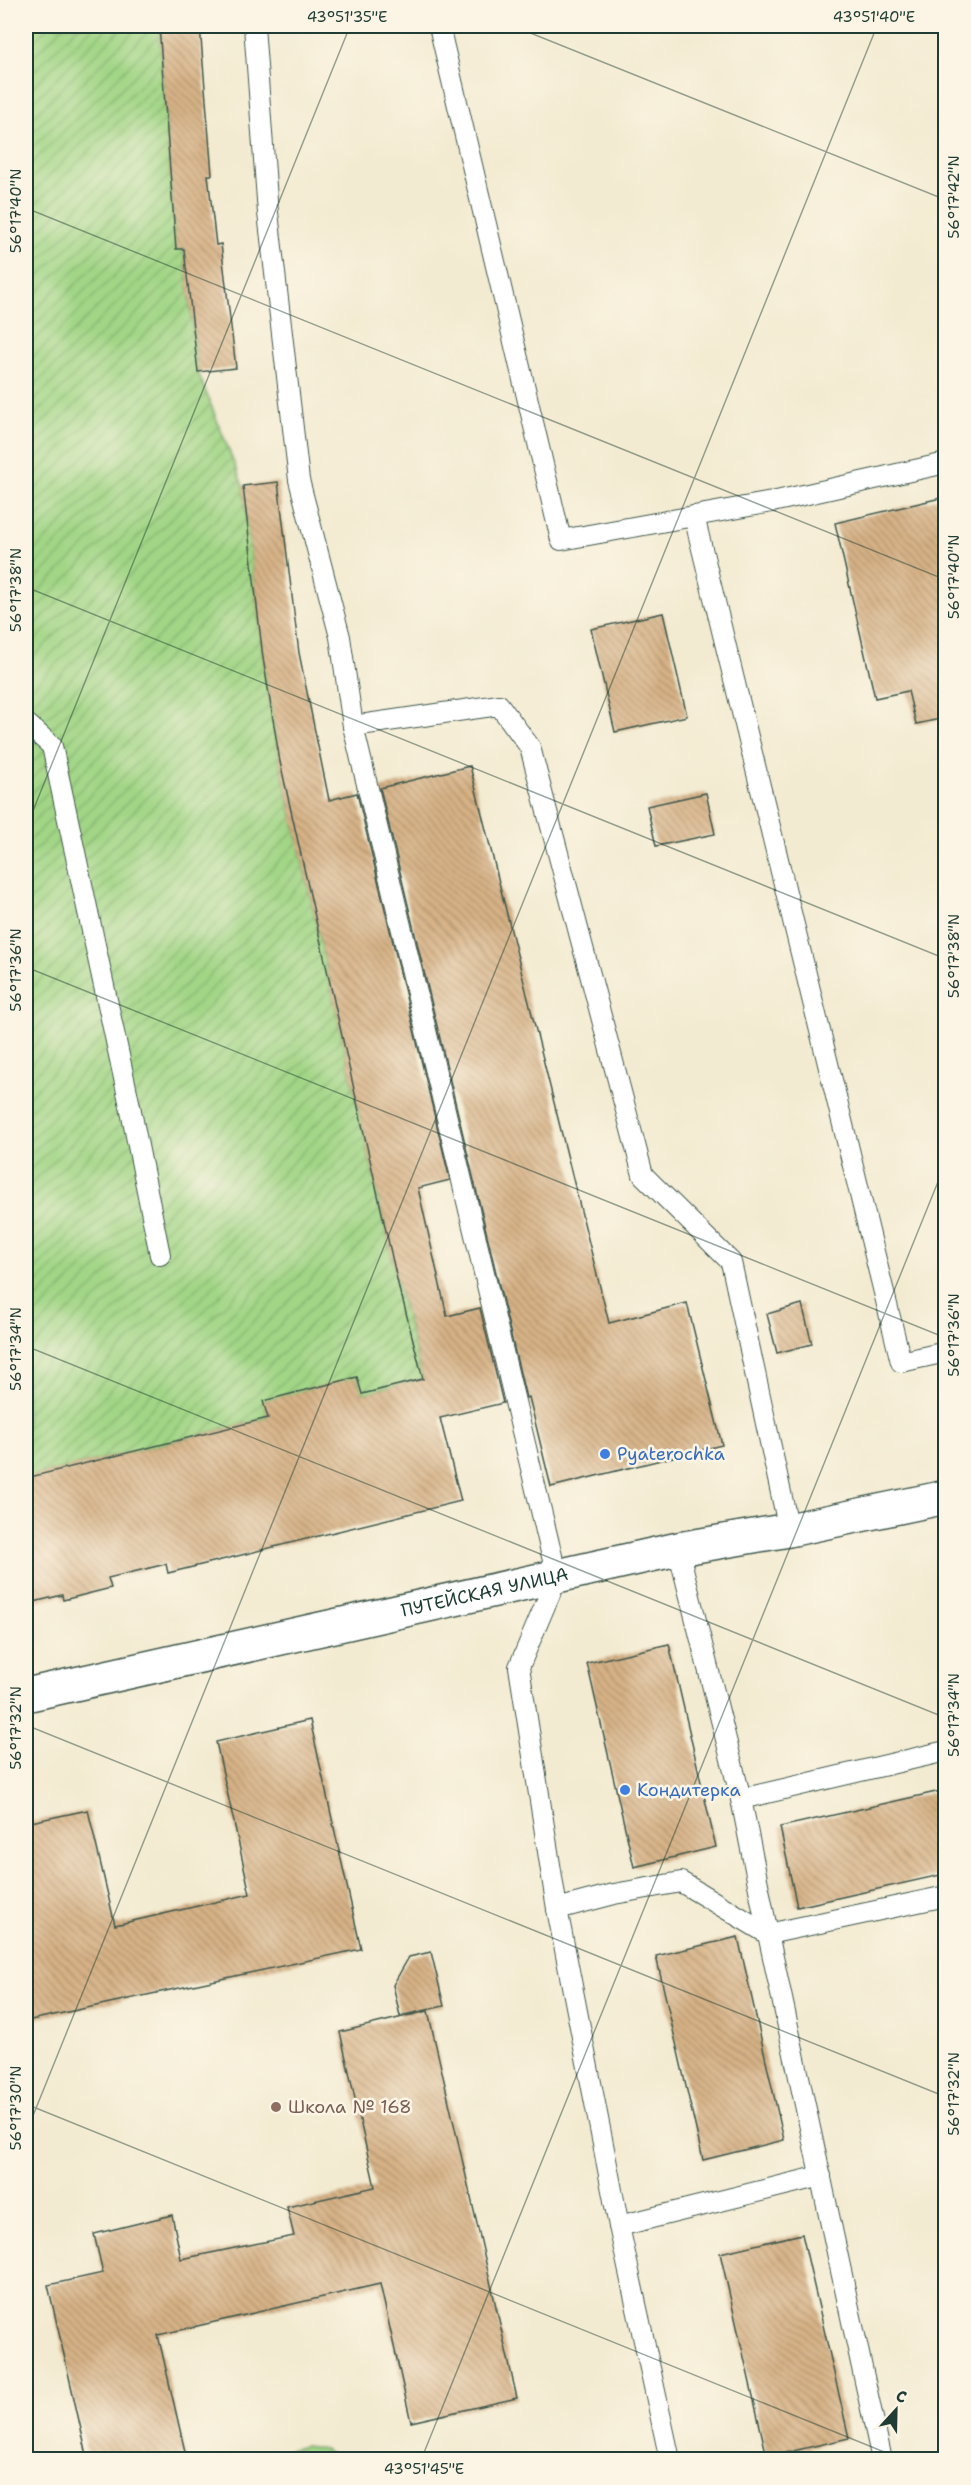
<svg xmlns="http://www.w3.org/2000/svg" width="971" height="2485" viewBox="0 0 971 2485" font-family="'Shantell Sans',sans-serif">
<defs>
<pattern id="garden-furrows" width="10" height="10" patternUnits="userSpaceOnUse" patternTransform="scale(1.5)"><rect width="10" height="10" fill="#a2d686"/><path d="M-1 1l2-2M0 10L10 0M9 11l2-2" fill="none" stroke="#83af6e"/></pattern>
<pattern id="building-back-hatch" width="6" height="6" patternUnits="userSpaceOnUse" patternTransform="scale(1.5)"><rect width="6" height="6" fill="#d7b286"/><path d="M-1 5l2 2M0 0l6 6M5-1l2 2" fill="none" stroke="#ae926e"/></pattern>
</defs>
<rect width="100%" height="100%" fill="#fcf5e5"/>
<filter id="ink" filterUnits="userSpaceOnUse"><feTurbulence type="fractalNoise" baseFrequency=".0167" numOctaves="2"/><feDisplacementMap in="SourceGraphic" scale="12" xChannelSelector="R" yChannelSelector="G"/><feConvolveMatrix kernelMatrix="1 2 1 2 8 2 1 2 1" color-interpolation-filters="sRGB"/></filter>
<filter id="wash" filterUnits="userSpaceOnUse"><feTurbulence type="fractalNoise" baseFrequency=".008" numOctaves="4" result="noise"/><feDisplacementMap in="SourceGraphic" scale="24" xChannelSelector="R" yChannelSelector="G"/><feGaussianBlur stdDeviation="1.35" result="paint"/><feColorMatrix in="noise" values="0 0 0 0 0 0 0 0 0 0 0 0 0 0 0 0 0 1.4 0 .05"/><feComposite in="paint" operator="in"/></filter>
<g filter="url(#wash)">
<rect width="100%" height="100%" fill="#f3ebd1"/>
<path fill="url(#garden-furrows)" stroke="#608a5d" stroke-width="1.5" d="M26,26H159L176,249H184L198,372L243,486L263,658L280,762L401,1297L423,1379L362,1394L357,1378L264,1401L268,1418L26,1478Z"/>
<path fill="#a2d686" stroke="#608a5d" stroke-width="1.5" d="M306,2446L323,2449L342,2459H250Z"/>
<g id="blocks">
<g fill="url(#building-back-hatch)">
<path d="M159,26H200L212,175H208L216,245L221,244L236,368L198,372L184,249H176Z"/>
<path d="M278,482L299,653L329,800L357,793L450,1180L418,1188L447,1316L480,1308L503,1403L440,1418L461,1501L168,1573L166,1564L108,1578L111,1588L63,1600L62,1595L26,1604V1478L268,1418L263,1401L357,1377L362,1394L423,1379L402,1297H401L280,762L263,658L243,486Z"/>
<path d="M945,497V718L916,724L908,691L875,698L835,523Z"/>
<path d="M663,613L687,716L615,732L591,629Z"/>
<path d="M470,766L609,1323L687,1303L722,1445L551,1487L529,1397L526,1398L380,788Z"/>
<path d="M706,793L715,834L656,846L647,806Z"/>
<path d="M802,1304L812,1344L777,1353L767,1314Z"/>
<path d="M669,1644L716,1847L634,1867L587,1663Z"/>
<path d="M310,1720L361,1949L26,2021V1823L88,1810L115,1925L250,1894L216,1742Z"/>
<path d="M945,1790V1874L797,1907L780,1827Z"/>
<path d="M738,1937L784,2140L703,2160L656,1956Z"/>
<path d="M431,1952L444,2006L400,2016L393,1985L409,1957Z"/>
<path d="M428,2011L517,2398L411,2422L380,2284L158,2335L187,2460H88L48,2285L103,2273L94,2234L172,2215L181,2259L294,2236L287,2207L375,2187L340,2032Z"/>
<path d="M802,2234L849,2438L767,2457L720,2253Z"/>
</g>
</g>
</g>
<g filter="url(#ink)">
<use href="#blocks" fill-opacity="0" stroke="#3f574c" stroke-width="1.5"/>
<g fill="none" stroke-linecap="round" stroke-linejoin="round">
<defs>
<g id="lane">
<path d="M254,26L268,213L299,480L340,637L353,726L557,1577L519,1667L557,1909L619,2226L670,2460"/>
<path d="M439,26L561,540L772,502L946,463"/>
<path d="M694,516L901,1362L946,1352"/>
<path d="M26,723L52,746L130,1106L160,1255"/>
<path d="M353,726L499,705L530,747L643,1175L731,1262L789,1530"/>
<path d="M678,1549L741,1799L768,1934L882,2460"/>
<path d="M741,1799L946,1751"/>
<path d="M557,1909L614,1894L681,1882L768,1934L946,1896"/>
<path d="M619,2226L821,2176"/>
</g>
<g id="street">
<path id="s1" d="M26,1695L678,1549L789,1530L946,1497"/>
</g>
</defs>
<use href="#lane" stroke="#3f574c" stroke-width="22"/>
<use href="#street" stroke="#3f574c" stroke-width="36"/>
<use href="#lane" stroke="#fff" stroke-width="20"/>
<use href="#street" stroke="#fff" stroke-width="33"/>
</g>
</g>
<path fill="none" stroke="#1f3d34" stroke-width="1.5" stroke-opacity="0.45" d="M513,26L946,200M26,208L946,580M26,587L946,959M26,828L350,26M26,967L946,1338M26,1346L946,1718M26,1725L946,2097M26,2104L904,2460M26,2133L877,26M421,2460L946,1162"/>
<g fill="#3f7fe0" stroke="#fcf5e5" stroke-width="2">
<circle cx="605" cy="1454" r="6"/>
<circle cx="625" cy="1790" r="6"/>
</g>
<circle fill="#8d6e63" stroke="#fcf5e5" stroke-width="2" cx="276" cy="2107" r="6"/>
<g text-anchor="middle" stroke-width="5" stroke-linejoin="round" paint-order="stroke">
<g font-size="18" fill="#366cbe" stroke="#fcf5e5" text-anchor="start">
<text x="617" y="1460">Pyaterochka</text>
<text x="637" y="1796">Кондитерка</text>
</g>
<g font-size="18" fill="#1f3d34" stroke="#fcf5e5">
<text dy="6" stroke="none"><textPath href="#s1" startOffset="470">ПУТЕЙСКАЯ УЛИЦА</textPath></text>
</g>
<g font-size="18" fill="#785e54" stroke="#fcf5e5" text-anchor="start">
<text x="288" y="2113">Школа № 168</text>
</g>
</g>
<rect width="971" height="2485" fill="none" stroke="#fcf5e5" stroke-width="66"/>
<g transform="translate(896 2410) rotate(22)" stroke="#fcf5e5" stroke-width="4.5" paint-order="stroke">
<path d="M0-4.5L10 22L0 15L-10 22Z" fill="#1f3d34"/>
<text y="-9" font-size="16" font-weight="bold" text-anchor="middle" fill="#1f3d34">С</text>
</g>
<rect x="33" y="33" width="905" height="2419" fill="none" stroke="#1f3d34" stroke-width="2"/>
<g font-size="15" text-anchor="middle" fill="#1f3d34">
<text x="347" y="22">43°51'35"E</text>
<text x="874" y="22">43°51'40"E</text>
<text transform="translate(954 197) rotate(-90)" y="5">56°17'42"N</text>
<text transform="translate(16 211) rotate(-90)" y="5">56°17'40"N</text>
<text transform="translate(954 577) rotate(-90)" y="5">56°17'40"N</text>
<text transform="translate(16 590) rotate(-90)" y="5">56°17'38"N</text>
<text transform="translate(954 956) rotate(-90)" y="5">56°17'38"N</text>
<text transform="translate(16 970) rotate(-90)" y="5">56°17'36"N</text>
<text transform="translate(954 1335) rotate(-90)" y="5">56°17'36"N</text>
<text transform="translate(16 1349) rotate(-90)" y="5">56°17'34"N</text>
<text transform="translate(954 1715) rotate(-90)" y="5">56°17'34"N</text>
<text transform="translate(16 1728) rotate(-90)" y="5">56°17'32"N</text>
<text transform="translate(954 2094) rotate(-90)" y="5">56°17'32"N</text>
<text transform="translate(16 2108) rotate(-90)" y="5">56°17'30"N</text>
<text x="424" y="2474">43°51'45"E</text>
</g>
</svg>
